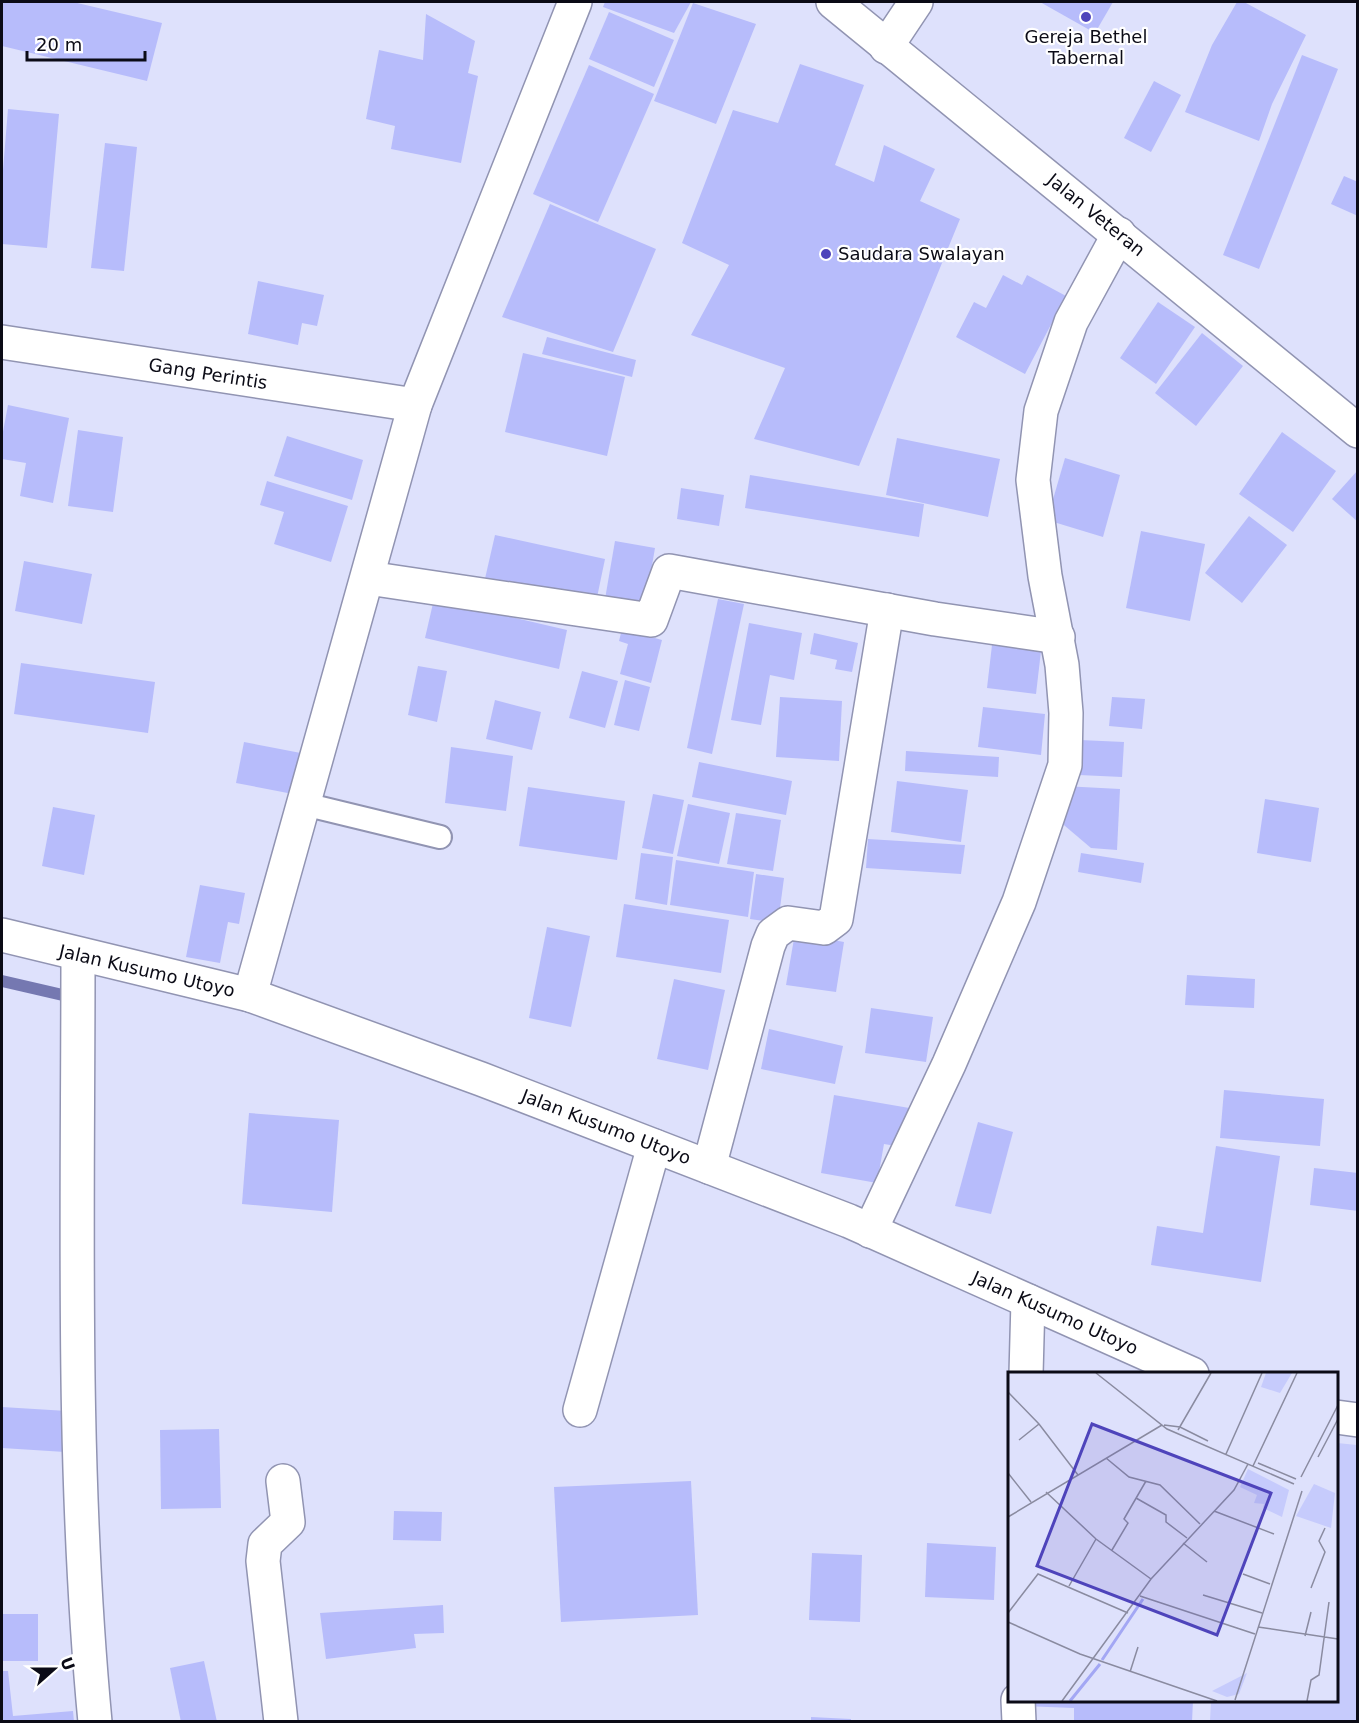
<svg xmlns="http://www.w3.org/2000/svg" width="1359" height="1723" viewBox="0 0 1359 1723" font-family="'DejaVu Sans',sans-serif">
<rect width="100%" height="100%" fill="#dee1fc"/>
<path fill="#c6cbfc" d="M1337,1443L1357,1445V1721H1210L1211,1702L1336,1700Z"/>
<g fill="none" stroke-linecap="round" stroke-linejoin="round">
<path stroke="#7578b1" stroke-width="12" d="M2,981L67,996"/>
</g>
<g fill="#b7bcfb">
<path d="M2,2H73L162,23L147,81L2,46Z"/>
<path d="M605,2H691L674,33L603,7Z"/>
<path d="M1040,2H1113L1095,33Z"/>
<path d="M1237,2H1244L1306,35L1272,104L1259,141L1185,112L1212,45Z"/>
<path d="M693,3L756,24L716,124L654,101Z"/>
<path d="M609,12L674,40L654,87L589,59Z"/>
<path d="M426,14L475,41L468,73L478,76L461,163L391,149L395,126L366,119L379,50L423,60Z"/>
<path d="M1302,55L1338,69L1259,269L1223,255Z"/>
<path d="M800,64L864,85L835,165L874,182L884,145L935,169L920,201L960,219L859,466L754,439L785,368L691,335L729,265L682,243L733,110L778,123Z"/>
<path d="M589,65L654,94L598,222L533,194Z"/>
<path d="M1154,81L1181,95L1151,152L1124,138Z"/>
<path d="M8,109L59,114L47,248L2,244V182Z"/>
<path d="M105,143L137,147L124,271L91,268Z"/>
<path d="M1344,176L1358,182V216L1331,204Z"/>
<path d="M550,204L656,249L613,352L502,317Z"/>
<path d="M1003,275L1022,285L1027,275L1066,296L1025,374L956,337L974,302L986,308Z"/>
<path d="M258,281L324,295L317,326L302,323L298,345L248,334Z"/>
<path d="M1158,302L1195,327L1156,384L1120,358Z"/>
<path d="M1202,333L1243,366L1196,426L1155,393Z"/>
<path d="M547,337L636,360L632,377L542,354Z"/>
<path d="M523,353L625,377L607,456L505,432Z"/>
<path d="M8,405L69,418L53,503L20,496L26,463L2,459V437Z"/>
<path d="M78,430L123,437L113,512L68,506Z"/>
<path d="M1282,432L1336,471L1293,532L1239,494Z"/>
<path d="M287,436L363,460L352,500L274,476Z"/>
<path d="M897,438L1000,459L988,517L886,495Z"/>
<path d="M1065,458L1120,475L1103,537L1047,520Z"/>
<path d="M1358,470V522L1332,499Z"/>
<path d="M750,475L924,504L919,537L745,508Z"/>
<path d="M267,481L348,506L331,562L274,544L284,512L260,505Z"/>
<path d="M681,488L724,495L719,526L677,519Z"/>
<path d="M1249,516L1287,545L1242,603L1205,573Z"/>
<path d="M1141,531L1205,544L1190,621L1126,608Z"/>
<path d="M495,535L605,559L595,607L484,583Z"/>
<path d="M615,541L655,548L645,606L605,599Z"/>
<path d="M24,561L92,574L82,624L15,611Z"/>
<path d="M434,599L567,630L559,669L425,638Z"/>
<path d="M718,599L744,604L712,754L687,748Z"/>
<path d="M749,623L802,633L794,680L770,675L761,725L731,720Z"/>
<path d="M622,629L662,640L651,683L620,674L628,644L619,641Z"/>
<path d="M814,633L858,643L852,672L835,669L837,660L810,654Z"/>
<path d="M992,645L1041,651L1036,694L987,688Z"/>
<path d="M21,663L155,682L148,733L14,714Z"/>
<path d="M418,666L447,671L437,722L408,715Z"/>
<path d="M582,671L618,681L605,728L569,718Z"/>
<path d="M625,680L650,687L639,731L614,725Z"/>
<path d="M780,697L842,701L839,761L776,757Z"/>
<path d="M1112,697L1145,699L1142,729L1109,726Z"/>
<path d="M495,700L541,712L532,750L486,739Z"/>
<path d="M983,707L1045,714L1041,755L978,747Z"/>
<path d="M1080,740L1124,742L1122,777L1079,775Z"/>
<path d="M244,742L306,754L298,795L236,783Z"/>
<path d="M451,747L513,756L506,811L445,803Z"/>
<path d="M906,751L999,757L998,777L905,771Z"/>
<path d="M699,762L792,781L786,815L692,797Z"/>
<path d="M897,781L968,790L961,842L891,832Z"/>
<path d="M1063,786L1120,789L1117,850L1091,848L1058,820Z"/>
<path d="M528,787L625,801L617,860L519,846Z"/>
<path d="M653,794L684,800L673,854L642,848Z"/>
<path d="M1265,799L1319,808L1311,862L1257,853Z"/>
<path d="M688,804L730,813L719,864L677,856Z"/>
<path d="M53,807L95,815L84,875L42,866Z"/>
<path d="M736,813L781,820L773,871L727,864Z"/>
<path d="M868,839L965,845L961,874L866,868Z"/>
<path d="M641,853L673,857L667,905L635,899Z"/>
<path d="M1081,853L1144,863L1141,883L1078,872Z"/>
<path d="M676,860L754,872L748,917L670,905Z"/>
<path d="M756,874L784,878L778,923L750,919Z"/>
<path d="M200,885L245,893L239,924L228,922L220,963L186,957Z"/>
<path d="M624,904L729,920L721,973L616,957Z"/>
<path d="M547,927L590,936L571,1027L529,1018Z"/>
<path d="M795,933L844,942L836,992L786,985Z"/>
<path d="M1187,975L1255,979L1254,1008L1185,1005Z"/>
<path d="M674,979L725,990L708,1070L657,1059Z"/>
<path d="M871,1008L933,1017L926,1062L865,1053Z"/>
<path d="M769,1029L843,1046L835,1084L761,1069Z"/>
<path d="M1224,1090L1324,1099L1320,1146L1220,1138Z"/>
<path d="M834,1095L915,1109L908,1148L884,1144L877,1183L821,1173Z"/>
<path d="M249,1113L339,1120L332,1212L242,1204Z"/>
<path d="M978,1122L1013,1132L991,1214L955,1206Z"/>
<path d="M1216,1146L1280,1156L1261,1282L1151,1265L1157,1226L1203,1233Z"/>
<path d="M1314,1168L1358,1173V1211L1310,1205Z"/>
<path d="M2,1407L67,1411L65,1452L2,1448Z"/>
<path d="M219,1429L221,1508L161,1509L160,1430Z"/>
<path d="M691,1481L698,1615L561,1622L554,1487Z"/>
<path d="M394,1511L442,1512L441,1541L393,1540Z"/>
<path d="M927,1543L996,1547L994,1600L925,1597Z"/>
<path d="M812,1553L862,1555L860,1622L809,1620Z"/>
<path d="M443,1605L444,1633L414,1634L416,1648L326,1659L320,1613Z"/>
<rect x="2" y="1614" width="36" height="47"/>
<path d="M204,1661L217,1722H181L170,1668Z"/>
<path d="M2,1671H8L13,1716L73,1711L74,1722H2Z"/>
<path d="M1022,1700H1193L1192,1722H1074V1708L1022,1706Z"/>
<path d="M811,1717L851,1719V1722H811Z"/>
</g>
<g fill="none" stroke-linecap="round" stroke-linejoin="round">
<defs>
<path id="lane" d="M304,804L440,837"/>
<g id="street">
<path d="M886,47L916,2"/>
<path d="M2,342L415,405"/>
<path d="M368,578L651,620L669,571L935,619L1058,637"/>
<path d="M2,935L250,995L481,1079L849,1221L1192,1374"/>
<path d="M78,955C78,1211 71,1467 95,1722"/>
<path d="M250,995L415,405L575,2"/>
<path d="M709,1167L768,946L773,934L788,923L824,928L836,919L887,610"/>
<path d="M870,1231L949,1064L1019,902L1065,765L1066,713L1062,665L1045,576L1033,480L1041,411L1071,322L1119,234"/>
<path d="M1026,1374L1028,1301"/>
<path d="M580,1410L654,1146"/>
<path d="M1336,1417L1358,1420"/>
<path d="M1018,1700L1019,1722"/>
<path d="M281,1722L263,1561L265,1544L288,1522L283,1481"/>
</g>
<path id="secondary" d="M833,2L1358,431"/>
</defs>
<use href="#lane" stroke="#9194b2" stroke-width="26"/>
<use href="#street" stroke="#9194b2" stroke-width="36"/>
<use href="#secondary" stroke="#9194b2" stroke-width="36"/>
<use href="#lane" stroke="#fff" stroke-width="22"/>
<use href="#street" stroke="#fff" stroke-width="33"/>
<use href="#secondary" stroke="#fff" stroke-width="33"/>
</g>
<g fill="#4e44bb" stroke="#fff" stroke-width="2">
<circle cx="1086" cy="17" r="6"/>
<circle cx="826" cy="254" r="6"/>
</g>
<g text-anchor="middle" stroke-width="4.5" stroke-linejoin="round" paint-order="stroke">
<g font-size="18" fill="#0b0b16" stroke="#fff">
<text x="1086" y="43">Gereja Bethel<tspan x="1086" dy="21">Tabernal</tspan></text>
<text x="838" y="260" text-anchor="start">Saudara Swalayan</text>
</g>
<g font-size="18" fill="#0b0b16" stroke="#fff">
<text transform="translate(1096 215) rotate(39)" y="6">Jalan Veteran</text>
<text transform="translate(208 374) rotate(9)" y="6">Gang Perintis</text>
<text transform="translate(147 971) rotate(13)" y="6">Jalan Kusumo Utoyo</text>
<text transform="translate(606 1127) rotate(21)" y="6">Jalan Kusumo Utoyo</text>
<text transform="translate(1055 1313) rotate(24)" y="6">Jalan Kusumo Utoyo</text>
</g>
</g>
<g transform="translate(1008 1372)">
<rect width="330" height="330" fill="#dee1fc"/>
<path d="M258,1H284L272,21L253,15ZM240,97L281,118L274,145L255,136L256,132L246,131L249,123L232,115ZM306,112L327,121L323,156L288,144ZM239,301L231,322L219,325L204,319Z" fill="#c6cbfc"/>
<path fill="none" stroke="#a3a7f4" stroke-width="3" d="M94,288L135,227M62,329L92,292"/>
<path fill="none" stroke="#8a8ba0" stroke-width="1.5" d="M88,1L159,57L286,112M0,20L31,52L70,103M156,53L172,55L200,69M170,58L203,1M11,68L31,52M218,82L254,1M310,85L330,47M98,86L121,105L152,113L192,152M250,91L288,107M245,94L289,1M0,101L23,130M293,105L330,33M38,120L88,167L143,207M128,126L158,143V150L179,166M206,139L266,162M0,145L154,53M175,171L199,190M104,178L120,151L116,147L138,109M235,202L262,212M61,214L88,167M303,216L317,180L311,169L317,156M195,223L254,241M132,224L247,262M0,241L30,202L120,241M0,250L72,282L209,329M250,255L330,267M297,264L303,240M122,300L130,275M227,328L294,119M54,329L143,207L226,118L240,92M299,329L303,308L311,303L321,230"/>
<path fill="#4e44bb" fill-opacity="0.15" stroke="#4e44bb" stroke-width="3" d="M84,52L263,121L209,263L29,194Z"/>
<rect width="330" height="330" fill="none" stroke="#0b0b16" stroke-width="3"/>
</g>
<rect width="1359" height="1723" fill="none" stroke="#0b0b16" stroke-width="6"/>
<g transform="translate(54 1669) rotate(69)" stroke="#ffffff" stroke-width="4.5" paint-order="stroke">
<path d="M0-4.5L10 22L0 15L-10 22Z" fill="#0b0b16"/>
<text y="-9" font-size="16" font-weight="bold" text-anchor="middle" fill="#0b0b16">U</text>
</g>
<path d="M27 51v9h118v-9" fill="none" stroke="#0b0b16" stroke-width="3"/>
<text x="36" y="51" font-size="18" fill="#0b0b16" stroke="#ffffff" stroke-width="4.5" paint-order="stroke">20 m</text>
</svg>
